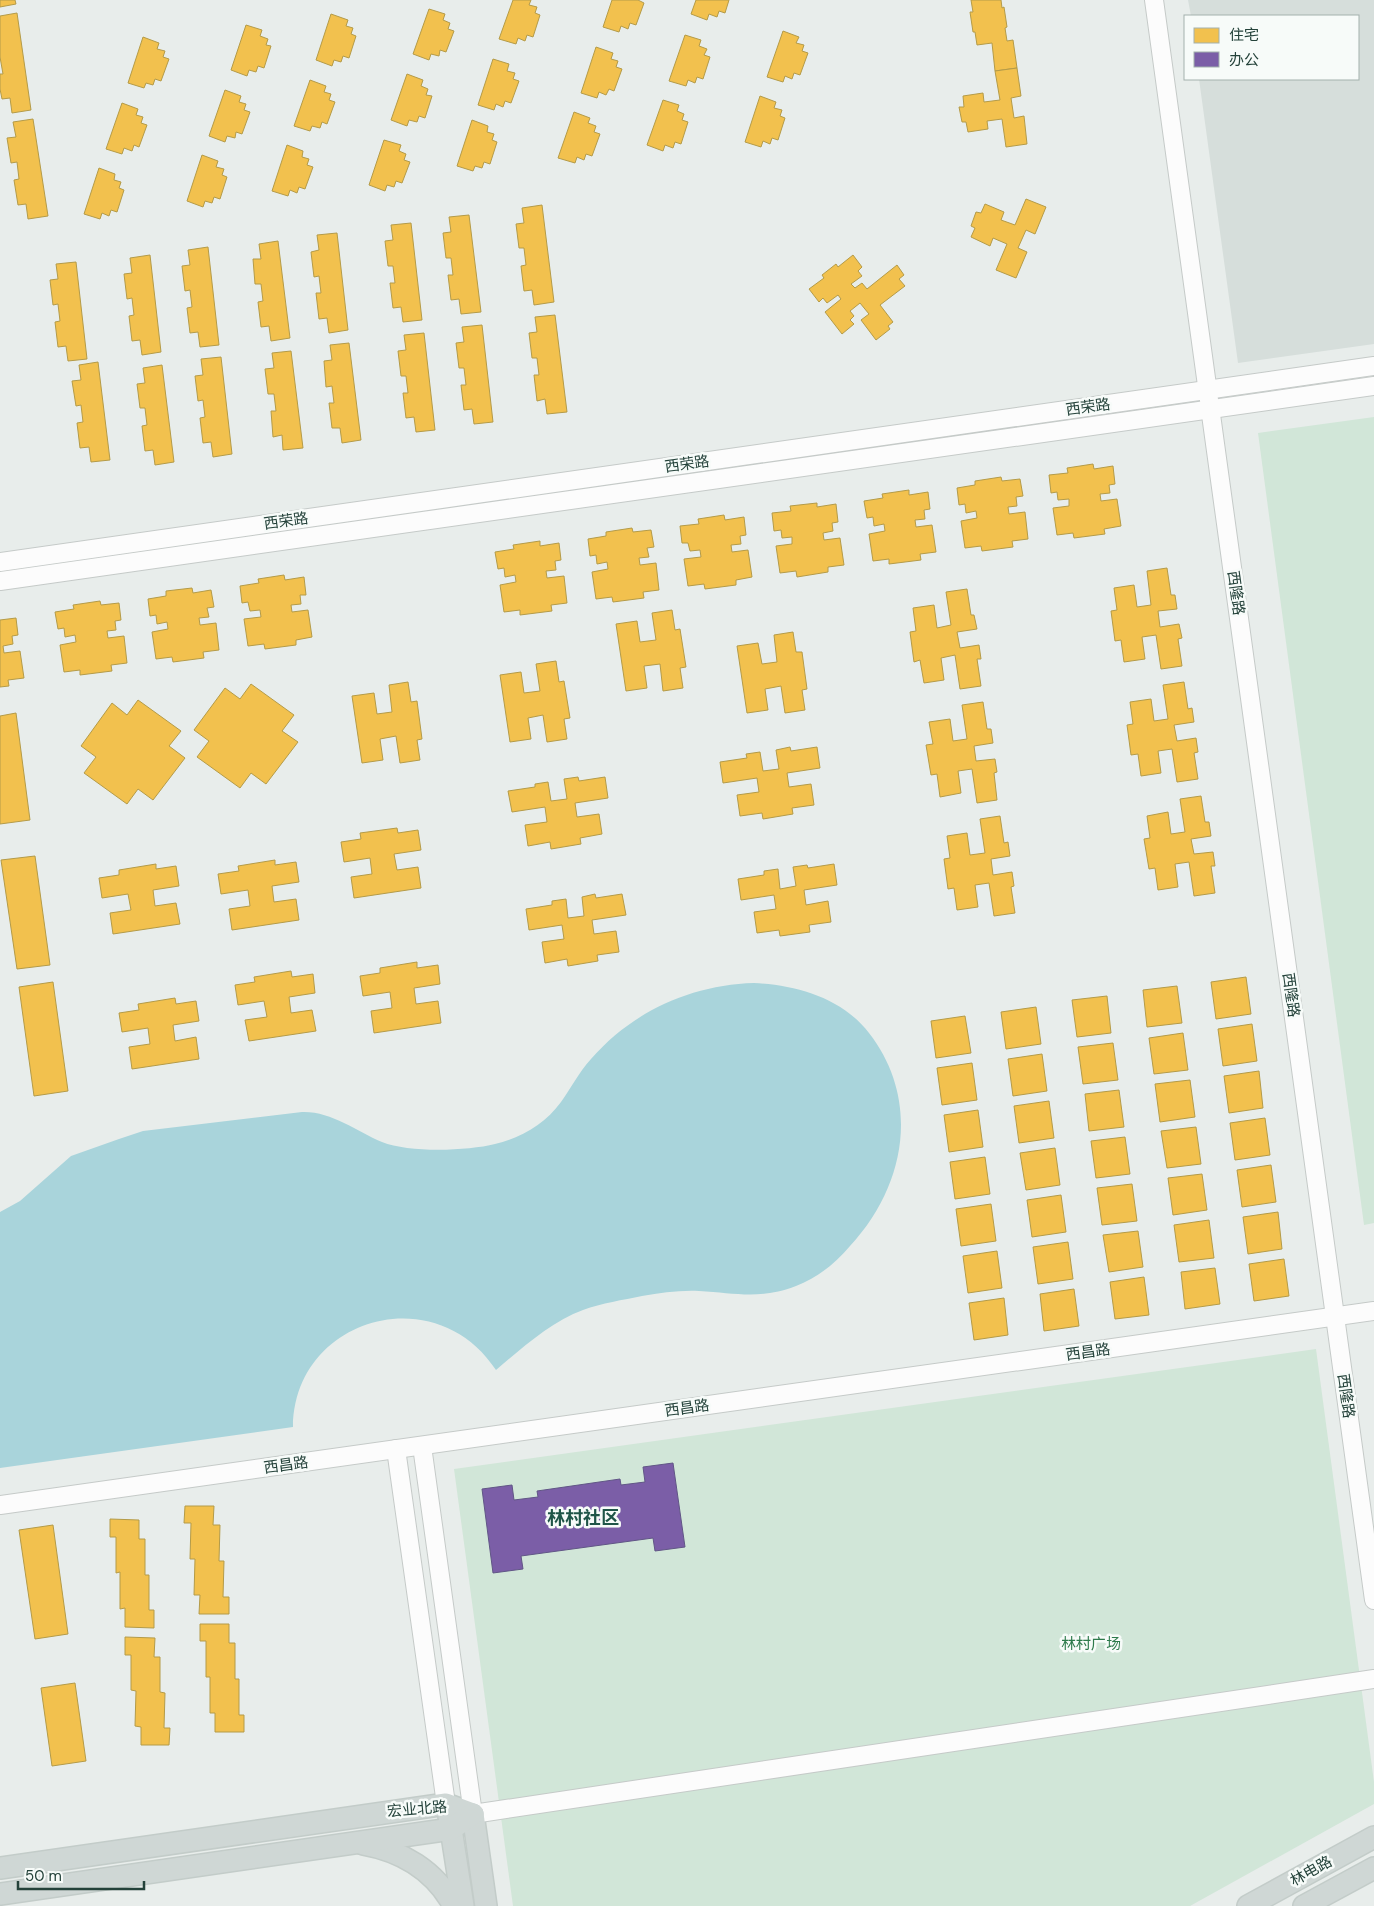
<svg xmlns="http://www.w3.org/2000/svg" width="1374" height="1906" viewBox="0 0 1374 1906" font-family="'DM Sans','Noto Sans SC',sans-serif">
<rect width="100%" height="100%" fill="#e8edeb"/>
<path fill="#d6dedb" d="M1188,0H1374V344L1238,363L1199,79H1358V16H1191Z"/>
<g fill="#d1e6d8">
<path d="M1374,417V1223L1364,1225L1258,433Z"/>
<path d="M1316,1349L1374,1782V1804L1190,1906H513L454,1469Z"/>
</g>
<path fill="#a9d4db" d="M754,983C797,985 842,998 869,1033C921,1100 906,1186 850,1246C836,1263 817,1278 796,1286C759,1300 736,1293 699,1291C680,1290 661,1293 642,1296C623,1300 602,1303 583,1310C552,1321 522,1348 496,1370C435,1277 294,1318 293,1427L0,1468V1212L20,1201L71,1156L119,1139L143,1131L302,1112C331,1111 356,1131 382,1142C409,1153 467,1151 495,1144C521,1138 545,1124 561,1102C571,1088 579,1072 591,1059C633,1011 691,985 754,983Z"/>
<g fill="#f2c14e" stroke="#b49b48">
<path d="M0,0H15L16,4L0,7Z"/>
<path d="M513,0H531L529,5L537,7L535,13L540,15L533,37L527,35L525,41L518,38L516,44L499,39Z"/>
<path d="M612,0H638L644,3L636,25L630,23L628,29L621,26L619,32L603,27Z"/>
<path d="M696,0H729L725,13L719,11L717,17L709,14L707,20L691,14Z"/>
<path d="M971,0H1001L1002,8L1004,7L1007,27L1005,28L1007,41L1013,40L1017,68L995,71L992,43L977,45L975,32H973L970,12H973Z"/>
<path d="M429,9L445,14L443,20L450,23L448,29L454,31L446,52L440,50L439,56L431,54L429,60L413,54Z"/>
<path d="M17,13L31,110L12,113L10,98L2,99L0,89V74H3L0,57V16Z"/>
<path d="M331,14L348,20L346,26L353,28L351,34L356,36L349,58L343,56L341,62L334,60L332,66L316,60Z"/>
<path d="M246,25L262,30L260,36L268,39L266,45L271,46L264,68L258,66L256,72L249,70L247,76L231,70Z"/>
<path d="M783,31L799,37L796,43L804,45L802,51L808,53L800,75L794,73L792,79L785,76L783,82L767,77Z"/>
<path d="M685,35L701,40L699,46L707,49L704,55L710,57L703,79L697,77L695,83L688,80L686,86L669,81Z"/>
<path d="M143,37L159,43L157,49L165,51L163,57L169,59L161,81L155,79L153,85L146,83L144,88L128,83Z"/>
<path d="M596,47L613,53L611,59L618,61L616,67L622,69L614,91L609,89L606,95L599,92L597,98L581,93Z"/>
<path d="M493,59L509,64L507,71L515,73L513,79L519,81L511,103L505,101L503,107L496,104L494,110L478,105Z"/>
<path d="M1017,68L1021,96L1011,98L1014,118L1024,116L1027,144L1006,147L1002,119L987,121L988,129L968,132L966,122H962L959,107H964L963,96L983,93L984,102L1000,100L995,71Z"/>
<path d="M407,74L423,80L421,86L428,89L426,95L432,96L425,118L419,116L417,122L409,120L407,126L391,120Z"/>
<path d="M310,80L326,86L324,92L331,94L329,100L335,102L327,124L322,122L320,128L312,126L310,131L294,126Z"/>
<path d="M225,90L241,96L239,102L246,104L244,110L250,112L242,134L236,132L235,138L227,136L225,142L209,136Z"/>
<path d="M760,96L776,102L774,108L782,110L780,116L785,118L778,140L772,138L770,144L763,141L761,147L745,142Z"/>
<path d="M663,100L679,105L677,111L684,114L682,120L688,122L681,144L675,142L673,148L665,145L663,151L647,145Z"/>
<path d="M122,103L138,109L136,115L143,117L141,123L147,125L139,147L134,145L132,151L124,148L122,154L106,149Z"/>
<path d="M574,112L590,118L588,123L596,126L594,132L600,134L592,156L586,154L584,160L577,157L575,163L558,158Z"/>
<path d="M33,119L48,216L28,219L26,204L18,205L14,180L19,179L17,162L11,163L7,138L16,137L13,122Z"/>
<path d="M472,120L488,126L487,132L494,134L492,140L497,142L490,164L484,162L482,168L475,166L473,171L457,166Z"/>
<path d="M384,140L401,145L399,151L406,154L404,160L410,162L402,183L396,181L394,187L387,185L385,191L369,185Z"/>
<path d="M287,145L303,151L302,157L309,159L307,165L313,167L305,189L299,187L297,193L290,190L288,196L272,191Z"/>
<path d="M202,155L218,161L216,167L224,169L222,175L227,177L220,199L214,197L212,203L205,201L203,207L187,201Z"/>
<path d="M99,168L115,174L114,180L121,182L119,188L124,190L117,212L111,210L109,216L102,213L100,219L84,214Z"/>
<path d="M1026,199L1046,207L1035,234L1026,230L1018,248L1027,252L1016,278L996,270L1007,244L993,238L990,246L971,237L975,228L971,226L976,212L981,213L985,204L1004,212L1001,220L1015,225Z"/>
<path d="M542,205L554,302L534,305L532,290L524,291L521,266L526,265L524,248H519L516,224L524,223L522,208Z"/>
<path d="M469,215L481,312L461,314L459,299L451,300L448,275H453L451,258H446L443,233L451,232L449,217Z"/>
<path d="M411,223L422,320L403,322L401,307L393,308L390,283H395L393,266H388L385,241L393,240L391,225Z"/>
<path d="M337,233L348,330L329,333L327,318L319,319L316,293H321L319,276L314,277L311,252L319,250L317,235Z"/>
<path d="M278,241L290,338L271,341L269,326L261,327L258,302L263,301L261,284H255L253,259H261L259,244Z"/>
<path d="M208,247L219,345L200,347L198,332L190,333L187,308L192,307L190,290L185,291L182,266L190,265L188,250Z"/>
<path d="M150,255L161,352L142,355L140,340L132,341L129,316L134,315L132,298L127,299L124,274L132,273L130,258Z"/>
<path d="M853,255L862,267L858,271L862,276L851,284L855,288L862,283L867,289L897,265L904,275L899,279L905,286L880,305L893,322L888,326L890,329L876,340L861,320L869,314L860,303L850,311L854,316L850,320L854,324L842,334L825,312L841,299L838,295L827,303L823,298L819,302L809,289L824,278L822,275L836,264L838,267Z"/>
<path d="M76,262L87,359L68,361L66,346L58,347L55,322L60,321L58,304L53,305L50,280L58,279L56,264Z"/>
<path d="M555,315L567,412L547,414L545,399L537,401L534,375H539L537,358H532L529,333L537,332L535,317Z"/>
<path d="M482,325L493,422L474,424L472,409L464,410L461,385H466L464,368H459L456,343L464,342L462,327Z"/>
<path d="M424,333L435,430L416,432L414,417L406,418L403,393H408L406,376H401L398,351L406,350L404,335Z"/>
<path d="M349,343L361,440L342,443L340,428H332L329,403H334L332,386L326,387L324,361L332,360L330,345Z"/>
<path d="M291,351L303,448L283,450L282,435L273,437L271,411H276L274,394H268L265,369L274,368L272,353Z"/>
<path d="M221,357L232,454L213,457L211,442L203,443L200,418L205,417L203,400L198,401L195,376L203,375L201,359Z"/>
<path d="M98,362L110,460L91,462L89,447L80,448L77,423L83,422L81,405L76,406L72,381L81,380L79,365Z"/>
<path d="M162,365L174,462L155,465L153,450L145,451L142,426L147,425L145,408H140L137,384L145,383L143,368Z"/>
<path d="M1093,464L1094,469L1113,466L1115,484L1109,485L1110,493L1100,494L1101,501L1117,499L1121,526L1104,529L1105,534L1074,538L1073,533L1057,535L1053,508L1069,506V499L1058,500L1057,492L1051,493L1049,475L1068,473L1067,468Z"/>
<path d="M1001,477L1002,481L1020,479L1023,496L1016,497L1017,506L1008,507L1009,514L1025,512L1028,539L1012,541L1013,547L982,551L981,546L965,548L961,521L977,518L976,511L966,513L965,504L959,505L957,488L975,485V481Z"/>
<path d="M909,490V495L928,492L930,509L924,510L925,519L915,520L916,527L932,525L936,552L920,554L921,560L889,564V559L873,561L869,534L885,531L884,524L874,526L873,517L867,518L864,501L883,498L882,494Z"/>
<path d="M817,503V507L836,504L838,522L832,523L833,531L823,533L824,540L840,538L844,565L828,567V572L797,577L796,571L780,573L776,546L792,544V537L782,538L781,530L774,531L772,513L791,511L790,506Z"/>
<path d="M724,515L725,520L744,517L746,535L740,536L741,544L731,545L732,552L748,550L752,577L736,580V585L705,589L704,584L688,586L684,559L701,557L700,550L690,551L688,543H682L680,526L699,524L698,519Z"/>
<path d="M632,528L633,532L651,530L654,547L647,548L649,557L639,558L640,565L656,563L659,590L643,592L644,598L613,602L612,597L596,599L592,572L608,569L607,562L597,564L596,555L590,556L588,539L606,536V532Z"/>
<path d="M540,541V546L559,543L561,560L555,561L556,570L546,571L547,578L564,576L567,603L551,605L552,611L520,615V610L504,612L500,585L516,582L515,575L505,577L504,568L498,569L495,552L514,549L513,545Z"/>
<path d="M1167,568L1171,595H1175L1177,609L1158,611L1160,627L1179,624L1182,638L1178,639L1182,666L1161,669L1156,635L1142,637L1145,659L1124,662L1121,640L1115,641L1111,611L1117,610L1114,588L1134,585L1137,607L1151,605L1147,571Z"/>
<path d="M284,575L285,580L304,577L306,595H300L301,604L291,605L292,612L308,610L312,637L296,640V645L265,649L264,644L248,646L244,619L261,617L260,610L250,611L248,602L242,603L240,586L259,583L258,579Z"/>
<path d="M192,588L193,593L211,590L214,607L207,608L209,617L199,618L200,625L216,623L219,650L203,652L204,658L173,662L172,657L156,659L152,632L168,629L167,622L157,624L156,615L150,616L148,599L166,596V591Z"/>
<path d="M967,589L971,615H974L977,629L957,632L960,648L979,645L981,659H977L981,686L960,689L955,655L941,658L944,680L924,683L920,660L914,662L910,632L916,631L913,608L934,605L937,628L951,625L946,592Z"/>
<path d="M100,601L101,605L119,603L121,620L115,621L116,630L107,631L108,638L124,636L127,663L111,665L112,671L80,675V670L64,672L60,645L76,642L75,635L65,637L64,628L58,629L55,612L74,609L73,605Z"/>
<path d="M672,610L675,630L680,629L686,667L680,668L683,688L663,691L660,664L644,666L647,688L626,691L616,624L637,621L640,642L656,640L652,613Z"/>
<path d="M16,618L18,635L12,636L13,644L3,646L4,653L20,651L24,678L8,680L9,686L0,687V620Z"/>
<path d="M793,632L796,652H802L807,689L802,690L805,710L785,713L781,686L765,689L768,710L747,713L737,646L758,643L762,664L777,662L774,635Z"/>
<path d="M556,661L559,682L564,681L570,718L564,719L567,739L547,742L543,715L528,718L531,739L510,742L500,675L521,672L524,693L540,691L536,664Z"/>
<path d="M408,682L411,702L417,701L422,739L417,740L420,760L400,763L396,736L380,739L383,760L362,763L352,696L374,693L377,714L392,712L389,685Z"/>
<path d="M1184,682L1188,709L1192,708L1194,722L1174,725L1177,741L1196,738L1198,752L1194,753L1198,779L1177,782L1172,749L1158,751L1161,773L1141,776L1138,754L1131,755L1127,725L1133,724L1130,702L1151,699L1154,721L1168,719L1163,685Z"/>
<path d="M251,684L294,715L282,731L298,742L266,784L251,773L240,788L197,757L209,741L194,730L225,688L240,699Z"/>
<path d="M138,700L181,731L169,746L185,758L153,800L138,789L127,804L84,773L96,757L81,746L112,703L127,715Z"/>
<path d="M983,702L987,729H991L993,743L974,746L976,761L995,759L997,772L994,773L997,800L977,803L972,769L958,771L961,793L940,797L937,774L931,775L926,745L933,744L929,722L950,719L953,741L967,739L962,705Z"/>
<path d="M16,713L30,820L0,824V716Z"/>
<path d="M790,747L791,751L817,747L820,768L787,773L789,787L811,784L814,805L792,808L793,814L763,819L762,813L740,816L737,795L759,792L757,778L723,783L720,762L747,758L746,754L760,752L763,771L779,769L776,750Z"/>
<path d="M578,777L579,781L605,777L608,798L575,803L577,817L599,814L602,834L580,838L581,844L551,849L550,842L528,846L525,825L547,822L545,807L512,812L508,791L535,787V784L548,782L551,801L567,799L564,779Z"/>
<path d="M1201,796L1205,822H1209L1211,836L1191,839L1194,854L1213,852L1215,866H1211L1215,893L1194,896L1189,862L1175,864L1178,887L1158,890L1155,868L1149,869L1144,839L1150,838L1147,816L1168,812L1171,834L1185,832L1180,799Z"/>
<path d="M1000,816L1004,843L1008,842L1010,856L991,859L993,875L1012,872L1014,886L1011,887L1015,913L994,916L989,883L975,885L978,907L957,910L954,888L948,889L944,859L950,858L947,836L967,833L970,855L985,853L980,819Z"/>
<path d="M397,828L398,833L418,830L421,850L394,854L397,870L418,867L421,888L354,898L351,877L372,874L370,858L344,862L341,842L361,839L360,833Z"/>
<path d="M35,856L50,965L17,969L1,860Z"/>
<path d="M275,860V865L296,862L299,882L272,886L274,902L296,899L299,920L232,930L229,909L250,906L248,890L221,894L218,874L239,871L238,866Z"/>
<path d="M156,864V869L176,866L179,886L153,890L155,906L176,903L180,924L113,934L110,913L131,910L128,894L102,898L99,878L119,875V870Z"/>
<path d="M834,864L837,885L804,890L806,905L828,901L831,922L809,925L810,932L780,936L779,930L757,933L754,912L776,909L774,895L741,900L738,879L764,875V871L778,869L780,889L796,886L793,867L807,865L808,868Z"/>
<path d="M595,894L596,898L622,894L626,915L592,920L594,934L616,931L619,952L597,955L598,961L568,966L567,959L545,963L542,942L564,939L562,925L529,930L526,909L552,905V901L566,899L568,918L584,916L582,897Z"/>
<path d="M417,962V968L438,965L440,984L414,988L416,1004L438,1001L441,1023L374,1033L371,1011L392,1008L390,992L363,996L360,976L380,973V968Z"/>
<path d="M291,971L292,977L313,974L315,993L289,997L291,1013L312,1010L316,1031L249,1041L245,1020L267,1017L264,1001L238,1005L235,985L255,982L254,977Z"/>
<path d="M1246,977L1251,1014L1216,1019L1211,982Z"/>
<path d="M53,982L68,1091L34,1096L19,987Z"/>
<path d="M1177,986L1182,1023L1147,1027L1143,990Z"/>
<path d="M1107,996L1111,1033L1077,1037L1072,1000Z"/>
<path d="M175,998L176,1004L196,1001L199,1021L173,1025L175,1041L196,1037L199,1059L132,1069L129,1047L150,1044L148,1028L122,1032L119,1013L139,1010L138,1004Z"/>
<path d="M1036,1007L1041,1044L1006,1049L1001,1012Z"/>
<path d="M965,1016L971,1053L936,1058L931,1021Z"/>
<path d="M1252,1024L1257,1061L1223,1066L1218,1029Z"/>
<path d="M1183,1033L1188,1070L1154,1074L1149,1038Z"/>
<path d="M1113,1043L1118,1080L1083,1084L1078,1047Z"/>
<path d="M1042,1054L1047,1091L1013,1096L1008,1059Z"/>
<path d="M972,1063L977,1100L942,1105L937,1068Z"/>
<path d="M1259,1071L1263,1108L1229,1113L1224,1076Z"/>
<path d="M1190,1080L1195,1117L1160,1122L1155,1084Z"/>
<path d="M1119,1090L1124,1127L1089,1131L1085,1094Z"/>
<path d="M1049,1101L1054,1138L1019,1143L1014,1106Z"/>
<path d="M978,1110L983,1147L949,1152L944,1115Z"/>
<path d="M1265,1118L1270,1155L1235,1160L1230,1123Z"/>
<path d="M1196,1127L1201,1164L1167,1168L1161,1131Z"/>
<path d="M1125,1137L1130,1174L1096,1178L1091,1141Z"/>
<path d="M1055,1148L1060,1185L1026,1190L1020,1153Z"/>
<path d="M985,1157L990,1194L955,1199L950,1162Z"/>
<path d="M1271,1165L1276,1202L1242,1207L1237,1170Z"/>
<path d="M1202,1174L1207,1210L1173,1215L1168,1178Z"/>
<path d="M1132,1184L1137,1221L1102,1225L1097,1188Z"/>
<path d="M1061,1195L1066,1232L1032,1237L1027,1200Z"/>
<path d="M991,1204L996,1241L961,1246L956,1209Z"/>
<path d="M1278,1212L1282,1249L1248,1254L1243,1217Z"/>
<path d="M1209,1220L1214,1258L1179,1262L1174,1225Z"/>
<path d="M1138,1231L1143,1267L1109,1272L1103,1235Z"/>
<path d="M1068,1242L1073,1279L1038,1284L1033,1247Z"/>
<path d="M997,1251L1002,1288L968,1293L963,1256Z"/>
<path d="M1284,1259L1289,1296L1254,1301L1249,1264Z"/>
<path d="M1215,1268L1220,1304L1185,1309L1181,1272Z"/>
<path d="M1144,1277L1149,1315L1115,1319L1110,1282Z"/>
<path d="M1074,1289L1079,1326L1044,1331L1040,1294Z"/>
<path d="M1004,1298L1008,1335L974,1340L969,1303Z"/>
<path d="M185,1506H214L213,1525H220L219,1561H224L223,1597H229V1614H199L200,1595H194L195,1559H190L191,1523H184Z"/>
<path d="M110,1519L139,1520V1539H145V1575H149V1610H154V1628L125,1627V1608L120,1609V1572L116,1573V1537H110Z"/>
<path d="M53,1525L68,1634L35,1639L19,1530Z"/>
<path d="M200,1624H229V1643H235V1679H239V1715H244V1732H215V1713H210V1677H206V1641H200Z"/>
<path d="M125,1637L155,1638L154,1657H160V1692L165,1693L164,1728H170L169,1745H141V1727L135,1726L136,1691L131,1690V1655H125Z"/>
<path d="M75,1683L86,1761L52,1766L41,1688Z"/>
</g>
<path fill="#7b5ea7" stroke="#615686" d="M673,1463L685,1547L655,1551L653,1538L521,1556L523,1569L493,1573L482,1489L512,1485L514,1500L538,1497L537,1491L620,1479L621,1485L645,1482L643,1467Z"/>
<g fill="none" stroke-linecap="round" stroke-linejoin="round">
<defs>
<g id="minor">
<path d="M1154,0L1374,1600"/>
<path d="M0,562L1374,366"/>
<path d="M0,581L1374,386"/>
<path d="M422,1446L473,1814L1374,1679"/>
<path d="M396,1449L446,1804"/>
<path d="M0,1505L1374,1311"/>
</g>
<g id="major">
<path d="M473,1814L486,1906"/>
<path d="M449,1816L463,1906"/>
<path d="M363,1844C402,1851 435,1871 454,1906"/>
<path d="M0,1868L446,1804L473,1814"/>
<path d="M0,1894L451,1829L473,1814"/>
<path d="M1248,1906L1374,1837"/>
<path d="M1304,1906L1374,1868"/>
</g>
</defs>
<use href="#minor" stroke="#c5cac8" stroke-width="20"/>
<use href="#major" stroke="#c3ccc9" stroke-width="24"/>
<use href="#minor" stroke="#fcfcfc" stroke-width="18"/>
<use href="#major" stroke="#cfd7d5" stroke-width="21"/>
</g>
<g text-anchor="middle" stroke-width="5" stroke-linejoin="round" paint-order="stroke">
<g font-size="15" fill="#24423a" stroke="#f7fbf9">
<text transform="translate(1088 407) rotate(-8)" y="5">西荣路</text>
<text transform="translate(687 464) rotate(-8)" y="5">西荣路</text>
<text transform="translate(286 521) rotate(-8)" y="5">西荣路</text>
<text transform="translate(1236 593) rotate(82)" y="5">西隆路</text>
<text transform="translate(1291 995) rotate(82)" y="5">西隆路</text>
<text transform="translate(1088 1352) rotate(-8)" y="5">西昌路</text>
<text transform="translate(1346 1396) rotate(82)" y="5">西隆路</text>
<text transform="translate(687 1408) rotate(-8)" y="5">西昌路</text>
<text transform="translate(286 1465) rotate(-8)" y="5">西昌路</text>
<text transform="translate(417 1809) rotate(-5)" y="5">宏业北路</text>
<text transform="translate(1311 1871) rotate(-29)" y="5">林电路</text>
</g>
<g font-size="15" fill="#2d7a4b" stroke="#f7fbf9">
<text x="1091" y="1649">林村广场</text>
</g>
<g font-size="18" font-weight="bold" fill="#1f5548" stroke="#f7fbf9">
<text x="583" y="1524">林村社区</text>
</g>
</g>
<rect x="1184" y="15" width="175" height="65" fill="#f7fbf9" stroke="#a3b1ad"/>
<rect x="1194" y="28" width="25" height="15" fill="#f2c14e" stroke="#a3b1ad"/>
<text x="1229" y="40" font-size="15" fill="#24423a">住宅</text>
<rect x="1194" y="52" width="25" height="15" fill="#7b5ea7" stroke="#a3b1ad"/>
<text x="1229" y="65" font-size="15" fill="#24423a">办公</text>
<path d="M18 1881v8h126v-8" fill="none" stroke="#24423a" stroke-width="2.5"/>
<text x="25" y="1881" font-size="15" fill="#24423a" stroke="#f7fbf9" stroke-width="4" paint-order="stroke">50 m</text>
</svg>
